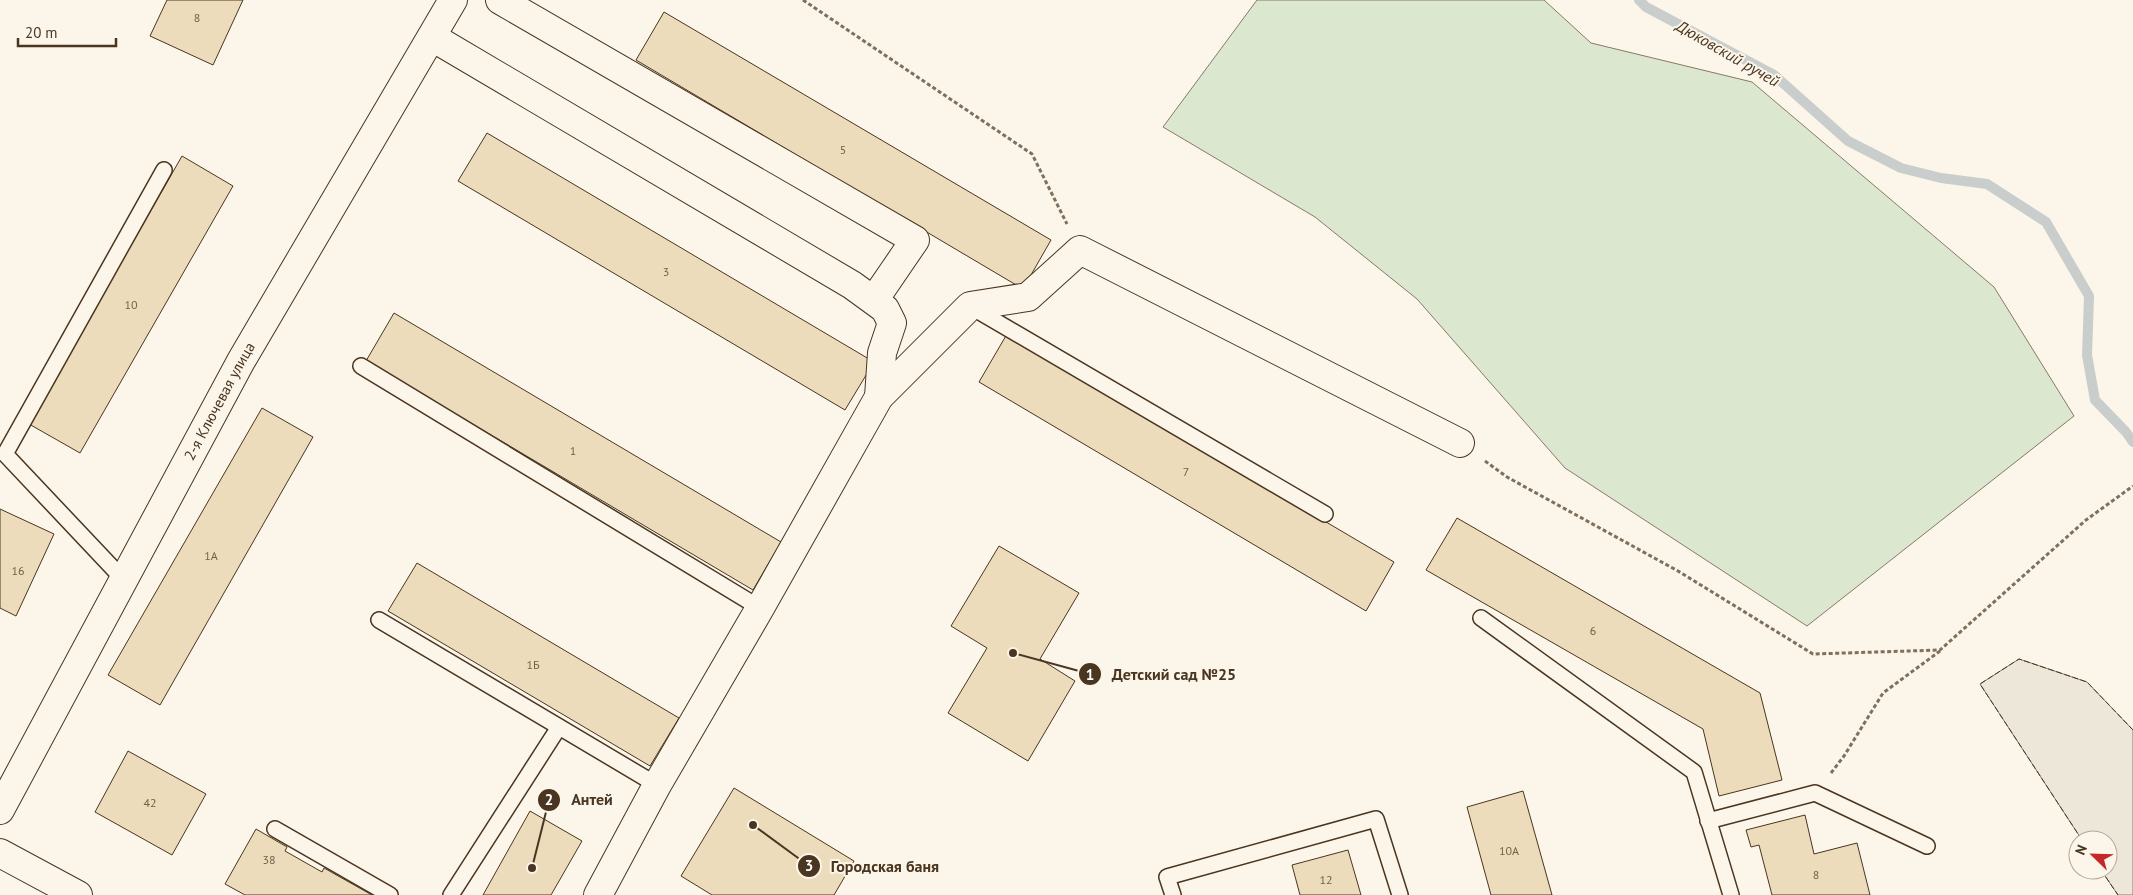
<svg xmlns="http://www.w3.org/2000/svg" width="2133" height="895" viewBox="0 0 2133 895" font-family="'PT Sans',sans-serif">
<rect width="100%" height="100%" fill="#fbf6e9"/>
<path fill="#dce7d0" stroke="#887966" d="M1257,0H1544L1591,43L1752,82L1994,287L2074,416L1807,626L1565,468L1417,299L1315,217L1163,127Z"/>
<path fill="#ede7d9" stroke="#887966" d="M2019,659L2087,682L2133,730V895H2118L2101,870H2108V840H2082L1980,684Z"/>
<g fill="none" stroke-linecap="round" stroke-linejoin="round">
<path stroke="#c9cecd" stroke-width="10" d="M1639,0L1646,7L1774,75L1848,141L1901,168L1941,178L1987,184L2046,222L2089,296L2087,355L2095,400L2126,432L2133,442"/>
</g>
<g fill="#ecdcbc" stroke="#4a3520">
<path d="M167,0H243L213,65L150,36Z"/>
<path d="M664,12L1051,240L1023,289L636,60Z"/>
<path d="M487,133L874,362L845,410L458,181Z"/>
<path d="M182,156L233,186L80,453L29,424Z"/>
<path d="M394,313L781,542L753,590L366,361Z"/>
<path d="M1007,334L1394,562L1366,611L979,382Z"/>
<path d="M262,408L313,437L160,705L108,675Z"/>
<path d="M0,509L54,534L16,616L0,608Z"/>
<path d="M1457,518L1760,693L1782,780L1719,796L1703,729L1426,570Z"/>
<path d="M999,546L1079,593L1040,659L1075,681L1028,761L948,713L987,648L951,626Z"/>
<path d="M417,563L679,718L650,766L388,611Z"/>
<path d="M128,751L206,794L172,855L95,812Z"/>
<path d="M734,788L854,861L834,895H712L681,876Z"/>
<path d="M1523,791L1552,895H1491L1467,807Z"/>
<path d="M530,811L582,841L551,895H483Z"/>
<path d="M1805,815L1814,854L1857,843L1870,895H1772L1759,845L1751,847L1746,830Z"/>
<path d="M256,829L287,847L285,851L322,872L324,868L372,895H245L225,884Z"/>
<path d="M1348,850L1361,895H1300L1292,865Z"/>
</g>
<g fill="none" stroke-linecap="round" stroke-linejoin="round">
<defs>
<g id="lane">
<path d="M973,308L1325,514"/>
<path d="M361,366L760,608"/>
<path d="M124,580L5,454L164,170"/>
<path d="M1481,618L1694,772L1731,895"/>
<path d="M379,620L657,785"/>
<path d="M1708,821L1815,793L1927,846"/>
<path d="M275,829L390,895"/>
<path d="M451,895L559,727"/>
<path d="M1173,895L1167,877L1376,819L1400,895"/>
</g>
<g id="street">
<path d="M500,0L915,240L874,300"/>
<path d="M432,37L852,285L885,309L892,323L882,353L879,397"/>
<path id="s1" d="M0,810L241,361L453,0"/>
<path d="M598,895L657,785L760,608L879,397L970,306L1028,297L1080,250L1460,443"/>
</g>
<path id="secondary" d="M0,853L78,895"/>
</defs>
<use href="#lane" stroke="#4a3520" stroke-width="18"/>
<use href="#street" stroke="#4a3520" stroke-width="30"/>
<use href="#secondary" stroke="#4a3520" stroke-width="30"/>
<g stroke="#7f6f5c" stroke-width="3" stroke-dasharray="4 2.5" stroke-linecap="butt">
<path d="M803,0L1032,154L1067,224"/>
<path d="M1485,461L1507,477L1678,571L1813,654L1940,650L2086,520L2133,486"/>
<path d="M1831,773L1844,756L1883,693L1940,651"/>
</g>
<use href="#lane" stroke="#fbf6e9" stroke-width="15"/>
<use href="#street" stroke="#fbf6e9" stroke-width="28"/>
<use href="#secondary" stroke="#fbf6e9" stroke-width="28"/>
<g stroke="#4a3520" stroke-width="1" stroke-dasharray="6 2.5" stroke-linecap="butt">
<path d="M2082,840L1980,684L2019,659L2087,682L2133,730"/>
<path d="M2101,870L2118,895"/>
</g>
</g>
<g text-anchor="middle" stroke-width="4" stroke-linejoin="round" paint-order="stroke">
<g font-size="12" fill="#725f47">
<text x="197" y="22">8</text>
<text x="843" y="154">5</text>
<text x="666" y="276">3</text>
<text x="131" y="309">10</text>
<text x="573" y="455">1</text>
<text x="1186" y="476">7</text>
<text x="211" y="560">1А</text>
<text x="18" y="575">16</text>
<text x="1593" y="635">6</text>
<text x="533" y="669">1Б</text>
<text x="150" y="807">42</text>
<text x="1509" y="855">10А</text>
<text x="269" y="864">38</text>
<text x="1816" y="879">8</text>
<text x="1326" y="884">12</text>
</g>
<g font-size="15" fill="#4a3520" stroke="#fbf6e9">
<text dy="5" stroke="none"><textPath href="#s1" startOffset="464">2-я Ключевая улица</textPath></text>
</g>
<g font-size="16" font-style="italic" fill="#4a3520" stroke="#fbf6e9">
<text transform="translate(1728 53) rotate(30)" y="6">Дюковский ручей</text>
</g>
</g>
<path fill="none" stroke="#4a3520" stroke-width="2" d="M1013 653L1090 674M532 868L549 800M753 825L809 866"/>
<g fill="#4a3520" stroke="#fbf6e9" stroke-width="2">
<circle cx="1013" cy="653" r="5"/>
<circle cx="532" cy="868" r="5"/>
<circle cx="753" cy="825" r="5"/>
<circle cx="1090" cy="674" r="12"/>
<circle cx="549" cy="800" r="12"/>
<circle cx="809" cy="866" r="12"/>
</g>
<g font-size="15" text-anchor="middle" font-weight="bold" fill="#fff">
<text x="1090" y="680">1</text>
<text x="549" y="805">2</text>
<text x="809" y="871">3</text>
</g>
<g font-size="16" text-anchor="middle" font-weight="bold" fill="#4a3520" stroke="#fbf6e9" stroke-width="4" stroke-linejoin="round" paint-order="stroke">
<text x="1174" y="680">Детский сад №25</text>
<text x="592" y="805">Антей</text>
<text x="885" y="872">Городская баня</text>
</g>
<g transform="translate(2093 855) rotate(293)"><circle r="24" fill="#fbf6e9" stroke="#b4a999"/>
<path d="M0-4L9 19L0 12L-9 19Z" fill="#c62828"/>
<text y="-8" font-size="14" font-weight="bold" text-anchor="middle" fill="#4a3520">N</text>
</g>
<path d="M18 38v8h98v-8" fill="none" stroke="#4a3520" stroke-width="2.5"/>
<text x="25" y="38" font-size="15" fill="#4a3520" stroke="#fbf6e9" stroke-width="4" paint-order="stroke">20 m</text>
</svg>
